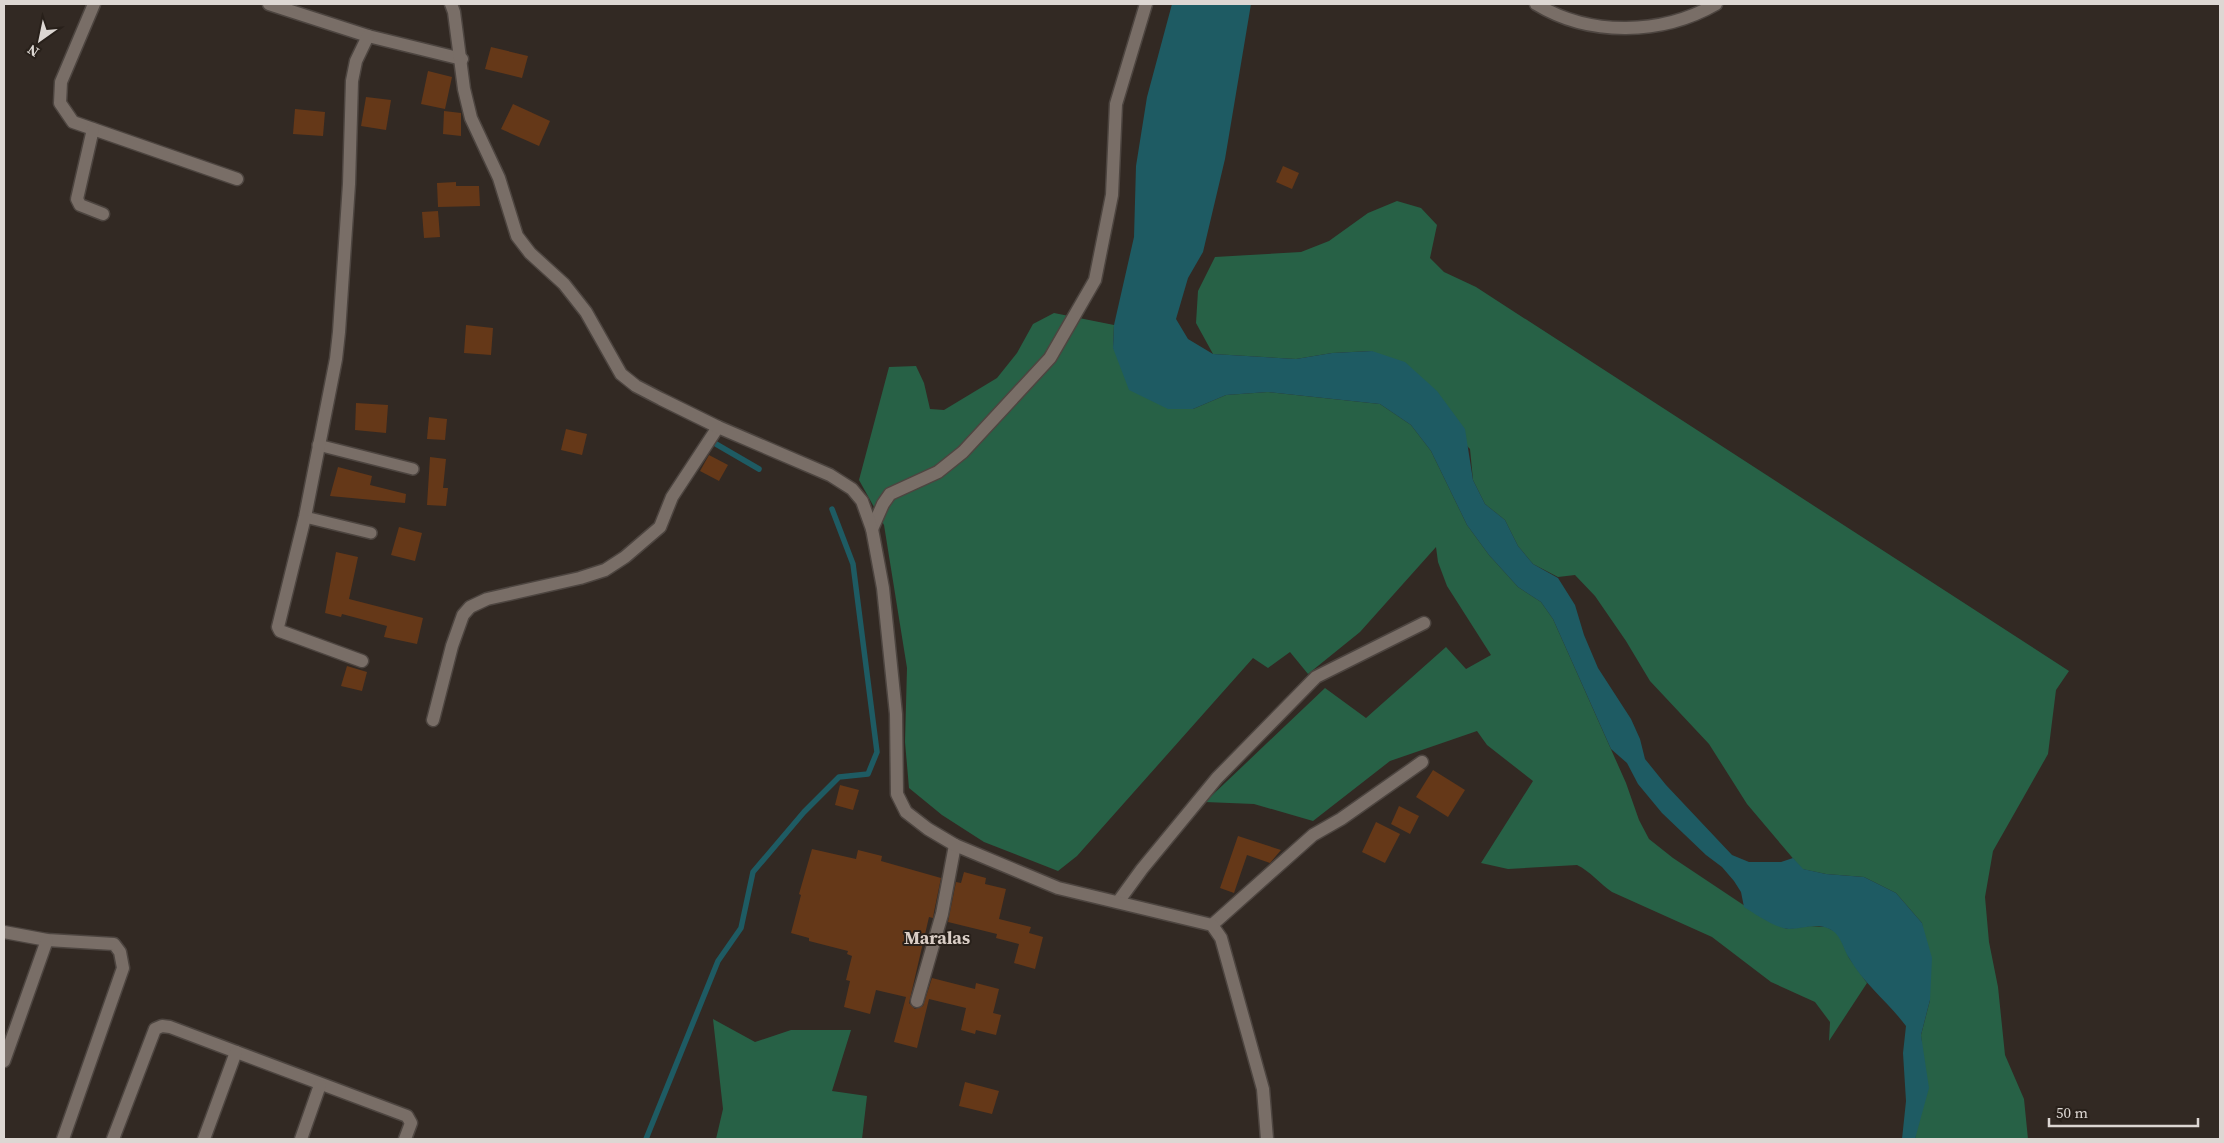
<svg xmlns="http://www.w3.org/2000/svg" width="2224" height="1143" viewBox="0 0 2224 1143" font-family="'Source Serif 4',serif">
<rect width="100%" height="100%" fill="#322923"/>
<g fill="#276146">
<path d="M1397,201L1421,208L1437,225L1430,258L1444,272L1476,287L2069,671L2056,690L2048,754L1993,851L1985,897L1989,942L1998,987L2005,1055L2024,1099L2028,1139H1915L1923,1057L1921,1035L1930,1000L1922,923L1896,893L1864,877L1826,874L1802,869L1747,804L1709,744L1650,681L1626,641L1595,596L1575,575L1558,577L1533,564L1518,546L1505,520L1485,504L1473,480L1470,449L1372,351L1332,353L1296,359L1213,354L1196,323L1198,291L1215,257L1301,252L1329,241L1368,213Z"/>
<path d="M1054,313L1114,325L1113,348L1193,409L1226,395L1268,392L1380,404L1411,425L1431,451L1467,525L1489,555L1518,587L1541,602L1553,619L1626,783L1639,820L1649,839L1673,858L1766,920L1787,929L1810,926L1826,927L1838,933L1849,958L1867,983L1829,1041L1830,1022L1815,1002L1771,982L1712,937L1612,892C1600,884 1590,871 1577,865L1508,869L1481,863L1533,781L1487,745L1477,731L1390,761L1313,821L1254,804L1205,802L1325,688L1366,718L1446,647L1466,669L1491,655L1447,586L1438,562L1436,547L1360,632L1308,674L1290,652L1268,668L1253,658L1077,856L1058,871L984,842L942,815L909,788L905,742L907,668L884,525L859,480L889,367L916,366L924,383L930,409L944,410L997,378L1017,353L1033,324Z"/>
<path d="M713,1019L755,1042L791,1030H851L832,1091L867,1096L862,1139H716L723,1109Z"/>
</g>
<path fill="#1e5b63" d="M1172,4H1251L1225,159L1203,252L1188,278L1176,319L1188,339L1213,354L1296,359L1332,353L1372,351L1405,362L1437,391L1465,429L1473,480L1485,504L1505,520L1518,546L1533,564L1558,578L1575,605L1584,635L1598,668L1631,719L1640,739L1645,759L1666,785L1732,855L1749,862H1781L1793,858L1803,869L1826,874L1864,877L1896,893L1922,923L1932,958L1930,1000L1921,1035L1929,1088L1915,1139H1902L1906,1101L1903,1053L1906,1026C1888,1002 1864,984 1849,958C1842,946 1841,933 1827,928C1815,923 1802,929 1789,929C1777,929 1755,914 1744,907L1741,892L1734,881L1722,867L1706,855L1662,813L1638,784L1627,763L1611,749L1553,619L1541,602L1518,587L1489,555L1467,525L1431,451L1411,425L1380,404L1268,392L1226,395L1193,409H1168L1129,390L1113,348L1114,325L1134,237L1136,166L1147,97Z"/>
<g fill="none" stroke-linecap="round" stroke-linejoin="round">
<g stroke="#1e5b63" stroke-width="5.5">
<path d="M716,444L759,469"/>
<path d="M646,1139L718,961L741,928L753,872L804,812L839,777L868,774L877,752L853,564L832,509"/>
</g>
</g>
<g fill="#653818">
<path d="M491,47L528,56L522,78L485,69Z"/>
<path d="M428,71L452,77L445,109L421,104Z"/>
<path d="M366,97L391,100L386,130L361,126Z"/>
<path d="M513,104L550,121L539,146L501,129Z"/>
<path d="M295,109L325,112L323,136L293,134Z"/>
<path d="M444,111L461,113V136L443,134Z"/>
<path d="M1283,166L1299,173L1292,189L1276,182Z"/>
<path d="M456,182V186H479L480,206L438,207L437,183Z"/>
<path d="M438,211L440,237L424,238L422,212Z"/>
<path d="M466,325L493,328L491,355L464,353Z"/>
<path d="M356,403L388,405L386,433L355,430Z"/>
<path d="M429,417L447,419L445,440L427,439Z"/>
<path d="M566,429L587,434L582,455L561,450Z"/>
<path d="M709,455L728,465L719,481L700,471Z"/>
<path d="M430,457L446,459L443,488H448L446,506L427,505Z"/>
<path d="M338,467L372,476L370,485L406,494L405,503L330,496Z"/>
<path d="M399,527L422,533L415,561L391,555Z"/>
<path d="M336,552L358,557L349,599L423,618L417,644L384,637L387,626L342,614L341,617L325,613Z"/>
<path d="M347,666L367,672L362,691L341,686Z"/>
<path d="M1433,770L1465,790L1448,817L1416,797Z"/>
<path d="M840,785L859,790L853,810L835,805Z"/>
<path d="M1399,806L1419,816L1410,834L1391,824Z"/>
<path d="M1376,822L1400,834L1385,863L1362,852Z"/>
<path d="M1238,836L1281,850L1270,863L1247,855L1234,893L1220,888Z"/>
<path d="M812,849L856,859L858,850L882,856L881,861L941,878L934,912L933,918L929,917L909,1003L915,1009L923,1006L932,978L975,989L976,983L999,989L993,1013L1001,1015L996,1035L976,1030L975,1034L961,1030L966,1008L929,999L917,1048L894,1042L906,997L876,990L870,1014L844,1007L850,981L846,980L852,956L847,954L848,951L809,941V938L791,933L801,895L799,894Z"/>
<path d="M964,872L986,878L985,884L1006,889L999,919L1031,927L1029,933L1043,937L1035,969L1014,963L1019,944L996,938L997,934L948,922L956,882L961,883Z"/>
<path d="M965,1082L999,1091L992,1114L959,1106Z"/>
</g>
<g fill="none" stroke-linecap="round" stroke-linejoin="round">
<defs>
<g id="lane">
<path d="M318,445L413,469"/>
<path d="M305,517L371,533"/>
</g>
<g id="street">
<path d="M94,4L61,82L60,103L73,122L237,179"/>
<path d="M269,4L368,36L462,59"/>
<path d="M93,129L77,199L80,205L103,214"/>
<path d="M872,529L883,504L890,494L938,472L963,452L1050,358L1095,280L1112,195L1116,104L1146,4"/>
<path d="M362,661L280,631L278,627L305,517L336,359L339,332L349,184L352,81L356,61L368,36"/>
<path d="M433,720L452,646L463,615L470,607L487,599L580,578L605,570L625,557L660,527L672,497L718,427"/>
<path d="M1118,902L1142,869L1217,778L1316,677L1424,623"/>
<path d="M1212,925L1313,835L1341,819L1422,762"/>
<path d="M4,932L47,940L114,944L120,952L123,968L63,1139"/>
<path d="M917,1001L942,914L955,845"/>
<path d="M4,1061L47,940"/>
<path d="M113,1139L155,1029L162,1026L170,1027L407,1116L411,1123L405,1139"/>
<path d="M204,1139L236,1052"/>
<path d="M301,1139L320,1085"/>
</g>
<g id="secondary">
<path d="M451,4L454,12L464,89L471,118L499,178L517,236L530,253L564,284L586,312L621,374L636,386L661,399L718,427L830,475L852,489L862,501L872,529L883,588L896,714L897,794L906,812L928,829L955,845L1058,888L1212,925L1221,938L1263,1089L1267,1139"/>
<path d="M1536,4C1590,37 1662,35 1716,4"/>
</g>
</defs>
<use href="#lane" stroke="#4d4540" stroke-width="14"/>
<use href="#street" stroke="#4d4540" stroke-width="15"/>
<use href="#secondary" stroke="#4d4540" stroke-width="15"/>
<use href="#lane" stroke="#796e67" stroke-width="11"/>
<use href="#street" stroke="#796e67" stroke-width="12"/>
<use href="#secondary" stroke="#796e67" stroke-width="12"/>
</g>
<g text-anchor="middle" stroke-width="4" stroke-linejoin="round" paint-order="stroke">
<g font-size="18" font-weight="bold" fill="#dacec6" stroke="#28201a">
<text x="937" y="944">Maralas</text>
</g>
</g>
<rect width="2224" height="1143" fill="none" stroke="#ddd7d3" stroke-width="10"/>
<g transform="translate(40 40) rotate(213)" stroke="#28201a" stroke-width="4" paint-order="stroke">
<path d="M0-4L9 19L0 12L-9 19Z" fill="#ddd7d3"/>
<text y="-8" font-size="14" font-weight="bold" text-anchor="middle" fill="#ddd7d3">N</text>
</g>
<path d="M2049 1118v8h149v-8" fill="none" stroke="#ddd7d3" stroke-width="2.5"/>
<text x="2056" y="1118" font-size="15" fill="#ddd7d3" stroke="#28201a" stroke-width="4" paint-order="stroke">50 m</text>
</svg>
